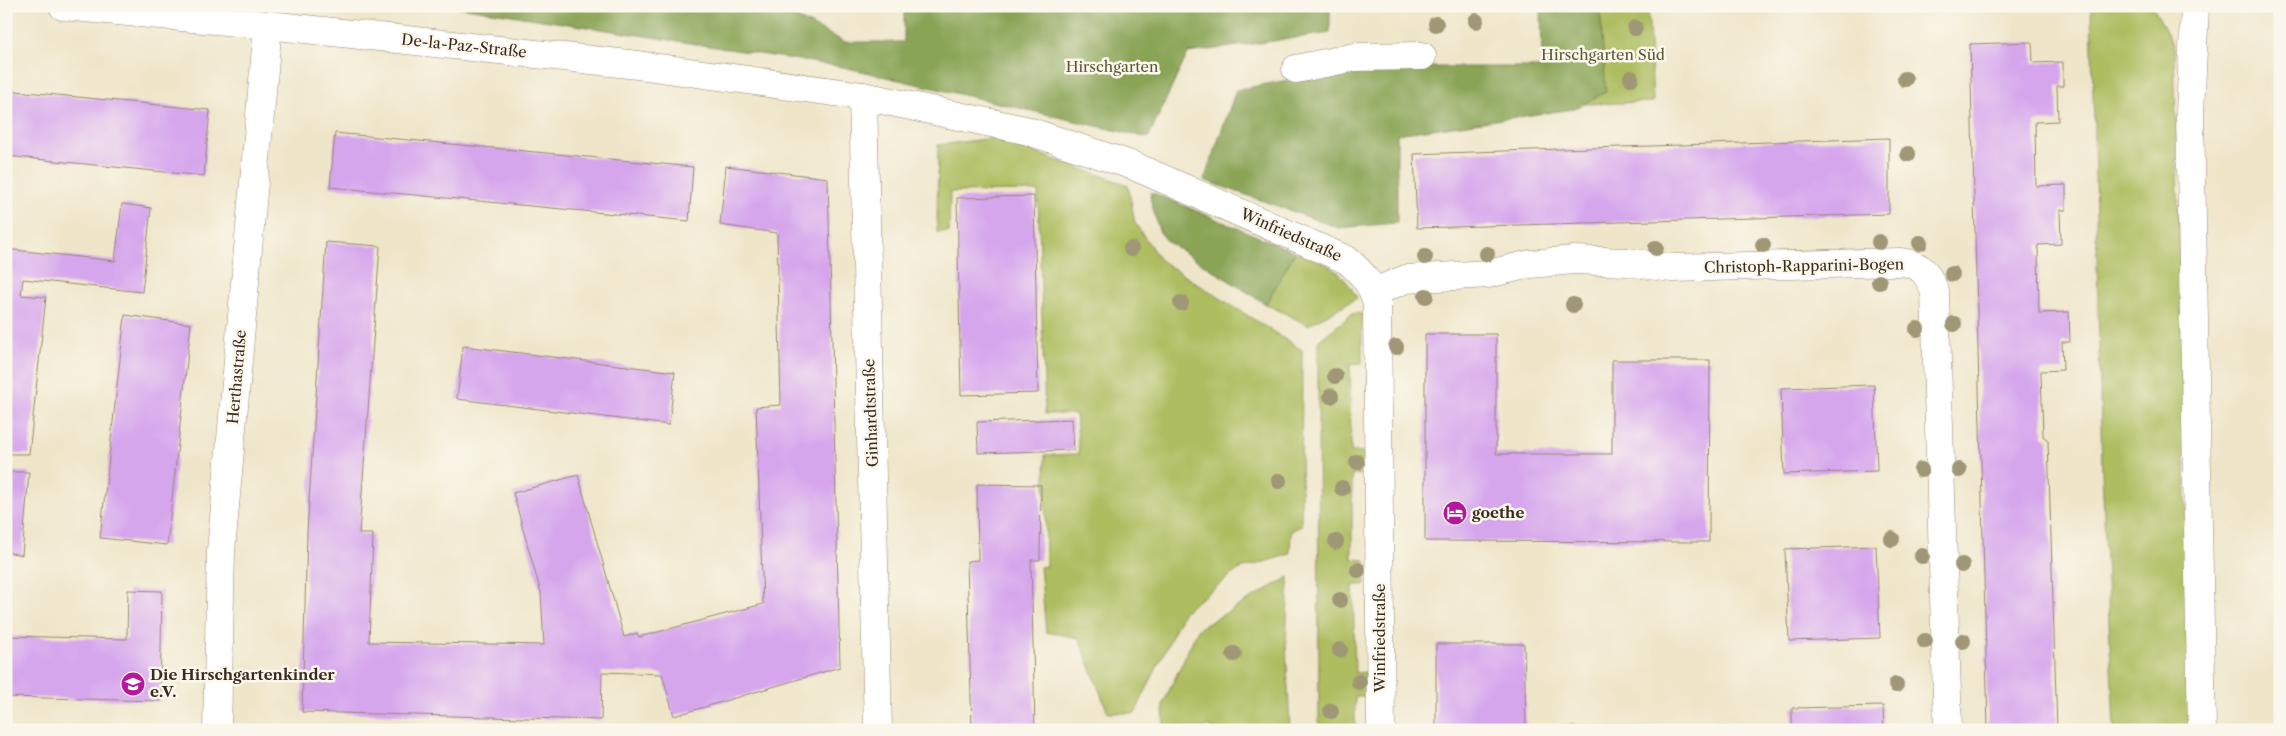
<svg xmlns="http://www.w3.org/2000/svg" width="2286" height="736" viewBox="0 0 2286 736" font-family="'Libre Caslon Text',serif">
<rect width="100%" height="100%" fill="#fbf7ec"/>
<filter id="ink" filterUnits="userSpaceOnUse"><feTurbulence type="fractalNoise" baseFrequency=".02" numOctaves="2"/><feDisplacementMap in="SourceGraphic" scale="10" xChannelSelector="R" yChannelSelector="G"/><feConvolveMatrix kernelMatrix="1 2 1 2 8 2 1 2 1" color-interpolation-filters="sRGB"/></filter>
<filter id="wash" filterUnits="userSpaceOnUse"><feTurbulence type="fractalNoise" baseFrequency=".0096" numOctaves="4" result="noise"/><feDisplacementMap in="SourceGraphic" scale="20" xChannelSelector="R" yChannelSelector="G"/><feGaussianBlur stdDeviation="1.12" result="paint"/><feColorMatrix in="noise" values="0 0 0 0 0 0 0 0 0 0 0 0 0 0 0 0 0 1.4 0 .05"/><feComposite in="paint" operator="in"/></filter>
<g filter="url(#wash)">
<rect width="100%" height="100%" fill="#efe6ca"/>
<g fill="#adbd60" stroke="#74743f">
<path d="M1554,6H1648L1653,102L1555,105Z"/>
<path d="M2091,6H2153L2174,47L2192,730H2114L2102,472Z"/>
<path d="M993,138L1128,185L1135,223L1160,260L1302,350L1301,526L1291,531L1290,554L1238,570L1184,611L1135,713H1108L1079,638L1046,632L1040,567L1046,566L1045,455L1079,454L1076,414H1045L1038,191L950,192L949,232H937L938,145Z"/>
<path d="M1295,252C1327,264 1339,266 1357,298L1308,325L1266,304Z"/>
<path d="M1357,313L1362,314V363L1350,364L1351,452H1364V474L1352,475V559L1365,560V585H1353L1355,673L1367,672V696H1355V730H1319L1318,341L1352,314Z"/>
<path d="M1289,577L1286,643L1290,730H1212L1211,727L1164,729L1163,704L1198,629Z"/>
</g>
<g fill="#8aa456" stroke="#62673a">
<path d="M453,6H782L797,18L845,42H904V6H1330V33L1188,53L1148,138L843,67Z"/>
<path d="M1541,6H1600L1606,92L1574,109L1397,134V223L1339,228L1204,180L1236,90L1355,67H1542Z"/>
<path d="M1151,192L1295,252L1266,304L1168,242L1159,231L1150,197Z"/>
</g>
<g id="blocks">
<g fill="#d6a6ed">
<path d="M2032,42L2033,63L2063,62V86H2057L2058,121L2035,122L2036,186L2066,185V210H2060L2061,244L2038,245L2039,313L2069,312L2070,342H2062L2063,370L2041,371L2043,436L2048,440L2057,730H1988L1970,44Z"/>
<path d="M6,90L210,110L204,176L6,156Z"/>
<path d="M335,133L693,167L689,221L330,187Z"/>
<path d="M1889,138V214L1417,228L1414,154Z"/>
<path d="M726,166L828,178L840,667L674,716L662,674L602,672L601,720L302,712L307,532L326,242L380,246L359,534H373L369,642L544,645L541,593L513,493L578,475L624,637L637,633L639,637L763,604L756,407L781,405L777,233L720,225Z"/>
<path d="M1034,196L1038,393L961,395L957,198Z"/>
<path d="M122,204L151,208L142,292L23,279L21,295L46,297L29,454H6V249L115,261Z"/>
<path d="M125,315L191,324L167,545L100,538Z"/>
<path d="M1425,334H1496V454H1612V360H1710L1709,542L1425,541Z"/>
<path d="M463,346L675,372L669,425L457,399Z"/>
<path d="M1874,385L1877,471L1784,474L1781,388Z"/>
<path d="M1072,419L1074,450L978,453L977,422Z"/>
<path d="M6,472H29L22,555L6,552Z"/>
<path d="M977,484L1041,485L1040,560H1031L1035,730H972L967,561L978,560Z"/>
<path d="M1876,546L1880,638L1789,641L1785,549Z"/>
<path d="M128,590L162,591L160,701L6,697V636L127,639Z"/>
<path d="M1436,644H1524L1526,727H1728V730H1436Z"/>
<path d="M1883,706L1884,730H1792V708Z"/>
</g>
</g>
</g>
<g filter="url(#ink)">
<use href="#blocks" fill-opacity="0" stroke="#958874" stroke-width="1"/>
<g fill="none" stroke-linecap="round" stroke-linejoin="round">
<defs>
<g id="minor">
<path d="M63,6L268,25L638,65L863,96L1025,130L1134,166L1347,260C1362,273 1373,285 1377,304L1381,730"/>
<path d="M2195,6L2190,114L2202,730"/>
<path d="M1296,69L1355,57L1422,56"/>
<path d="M863,96L878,730"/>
<path d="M1374,292L1406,279L1488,274L1530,264L1574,260L1627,262L1672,268L1901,262C1923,265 1927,273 1935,292L1948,730"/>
<path d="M217,730L221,551L268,25"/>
</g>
</defs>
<use href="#minor" stroke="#958874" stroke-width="29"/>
<use href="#minor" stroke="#fff" stroke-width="28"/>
</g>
<g fill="#9f9776">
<circle cx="1476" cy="21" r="8"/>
<circle cx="1436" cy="24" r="8"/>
<circle cx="1635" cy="28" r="8"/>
<circle cx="1631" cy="78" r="8"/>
<circle cx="1905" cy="79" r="8"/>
<circle cx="1908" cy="154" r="8"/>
<circle cx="1879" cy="242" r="8"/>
<circle cx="1920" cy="243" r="8"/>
<circle cx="1763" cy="245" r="8"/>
<circle cx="1656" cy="248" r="8"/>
<circle cx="1131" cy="249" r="8"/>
<circle cx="1487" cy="254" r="8"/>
<circle cx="1425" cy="257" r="8"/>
<circle cx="1952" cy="274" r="8"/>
<circle cx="1879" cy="282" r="8"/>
<circle cx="1426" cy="296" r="8"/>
<circle cx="1181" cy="303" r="8"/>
<circle cx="1573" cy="305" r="8"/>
<circle cx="1954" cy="324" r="8"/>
<circle cx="1917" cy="329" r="8"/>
<circle cx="1396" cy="347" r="8"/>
<circle cx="1335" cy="376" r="8"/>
<circle cx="1331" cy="396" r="8"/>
<circle cx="1357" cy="462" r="8"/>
<circle cx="1921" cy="470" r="8"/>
<circle cx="1959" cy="470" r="8"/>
<circle cx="1279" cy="481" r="8"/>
<circle cx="1342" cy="488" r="8"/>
<circle cx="1892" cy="539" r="8"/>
<circle cx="1336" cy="542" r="8"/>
<circle cx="1922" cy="556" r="8"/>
<circle cx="1962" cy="565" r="8"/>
<circle cx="1358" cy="570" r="8"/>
<circle cx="1340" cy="600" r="8"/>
<circle cx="1925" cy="641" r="8"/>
<circle cx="1963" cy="641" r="8"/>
<circle cx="1340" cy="650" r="8"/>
<circle cx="1234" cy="654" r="8"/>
<circle cx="1359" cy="682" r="8"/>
<circle cx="1896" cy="685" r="8"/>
<circle cx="1331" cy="711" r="8"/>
</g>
</g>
<defs>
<symbol id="hotel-disc" viewBox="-11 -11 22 22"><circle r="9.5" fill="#b5179e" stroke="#fbf7ec"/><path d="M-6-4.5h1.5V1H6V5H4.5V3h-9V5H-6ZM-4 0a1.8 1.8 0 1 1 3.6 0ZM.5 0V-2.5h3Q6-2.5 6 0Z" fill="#fff"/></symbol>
<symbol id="school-disc" viewBox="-11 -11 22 22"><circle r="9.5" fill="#b5179e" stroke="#fbf7ec"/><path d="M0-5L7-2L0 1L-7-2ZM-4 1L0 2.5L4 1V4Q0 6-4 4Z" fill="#fff"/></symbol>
</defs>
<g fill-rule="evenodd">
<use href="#hotel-disc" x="1441" y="499" width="28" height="28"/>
<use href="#school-disc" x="119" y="670" width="28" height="28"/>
</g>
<g text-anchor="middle" stroke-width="5" stroke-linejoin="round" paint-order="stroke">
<g font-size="15" fill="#3b2a1e" stroke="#fbf7ec">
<text transform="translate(464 46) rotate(6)" y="5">De-la-Paz-Straße</text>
<text transform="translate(1291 235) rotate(24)" y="5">Winfriedstraße</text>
<text transform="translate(1804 266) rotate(-1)" y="5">Christoph-Rapparini-Bogen</text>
<text transform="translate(237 377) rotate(-85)" y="5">Herthastraße</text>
<text transform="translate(871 413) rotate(-92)" y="5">Ginhardtstraße</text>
<text transform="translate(1380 638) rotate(-90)" y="5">Winfriedstraße</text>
</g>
<g font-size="15" fill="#5d5632" stroke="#fbf7ec">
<text x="1603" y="60">Hirschgarten Süd</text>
<text x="1112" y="72">Hirschgarten</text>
</g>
<g font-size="15" font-weight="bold" fill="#3b2a1e" stroke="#fbf7ec" text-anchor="start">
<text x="1472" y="518">goethe</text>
<text x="150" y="680">Die Hirschgartenkinder<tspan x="150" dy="17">e.V.</tspan></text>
</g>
</g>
<rect width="2286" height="736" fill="none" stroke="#fbf7ec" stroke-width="25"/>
</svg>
